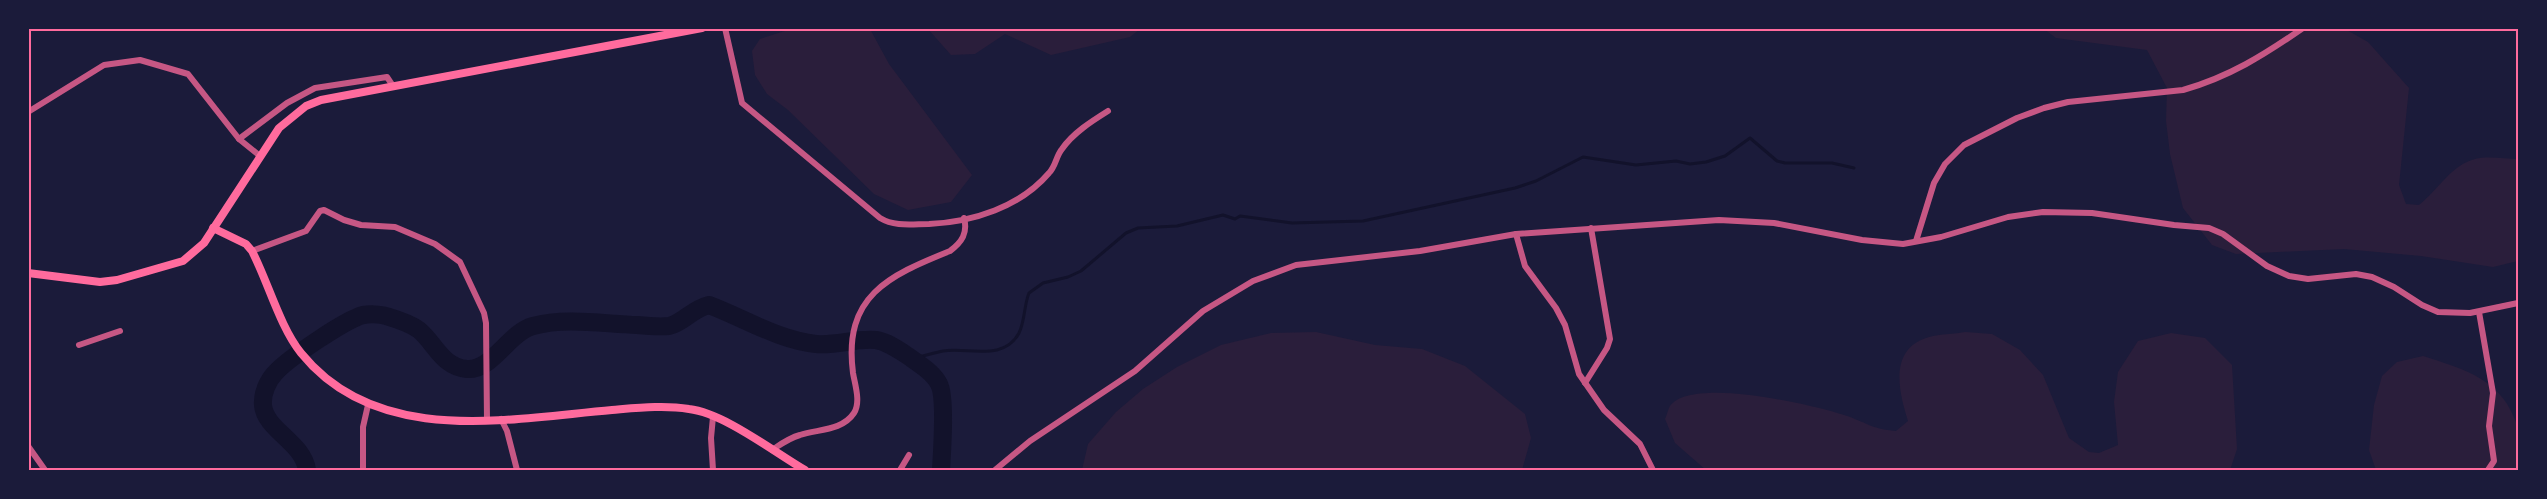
<svg xmlns="http://www.w3.org/2000/svg" width="2547" height="499" viewBox="0 0 2547 499" font-family="Poppins,sans-serif">
<rect width="100%" height="100%" fill="#1b1b3a"/>
<g fill="#2a1e3b">
<path d="M791,29H870L889,64L972,175L951,202L908,210L874,194L788,110L767,94L755,75L752,51L760,39Z"/>
<path d="M928,29H1140L1130,37L1051,55L1005,34L975,54L951,55Z"/>
<path d="M2044,29H2345L2368,42L2409,88L2399,185L2406,204L2419,205C2437,191 2450,167 2472,160C2485,155 2504,159 2518,159V261L2493,267L2421,256L2344,249L2236,254L2212,245L2183,208L2170,154L2166,121L2167,88L2147,50L2056,38Z"/>
<path d="M1316,332L1375,345L1422,349L1465,366L1525,414L1531,438L1522,470H1082L1088,444L1116,412L1143,389L1177,367L1221,345L1271,333Z"/>
<path d="M1965,332L1992,334L2020,350L2043,375L2069,438L2089,452L2099,453L2118,445L2114,402L2118,372L2138,341L2171,333L2205,338L2232,365L2237,449L2230,470H1706L1675,443L1665,419C1667,415 1668,409 1670,406C1692,376 1813,405 1844,415C1866,422 1871,429 1896,431L1908,421C1898,389 1888,346 1933,336C1943,334 1955,334 1965,332Z"/>
<path d="M2423,356C2466,370 2503,379 2518,428C2522,440 2518,458 2518,470H2376L2369,450L2374,405L2382,376L2397,362Z"/>
</g>
<g fill="none" stroke-linecap="round" stroke-linejoin="round">
<path stroke="#12122b" stroke-width="3" d="M911,358C923,357 932,353 943,351C968,347 1004,362 1019,333C1025,321 1024,305 1029,293L1043,283L1068,277L1081,271L1126,233L1138,228L1177,226L1223,215L1235,219L1240,216L1292,223L1363,221L1515,188L1536,181L1583,157L1636,165L1676,161L1690,164L1706,162L1725,156L1750,138L1777,161L1785,163H1832L1854,168"/>
<path stroke="#12122b" stroke-width="18" d="M307,470C303,442 265,430 263,405C262,393 268,380 276,372C289,358 345,320 363,315C369,314 380,314 386,316C396,319 410,323 419,330C435,343 442,367 467,369C492,371 508,333 533,326C566,317 604,324 637,325C647,326 659,327 669,326C683,323 692,309 709,305C744,318 778,340 816,344C836,346 856,338 876,340C888,342 899,350 908,356C919,364 933,372 939,384C946,397 942,453 941,470"/>
<g stroke="#c65784" stroke-width="6">
<path d="M725,28L742,103L880,218C895,227 912,224 929,224C973,222 1020,207 1049,173C1056,166 1056,156 1062,149C1073,133 1092,121 1108,111"/>
<path d="M28,112L104,65L140,60L188,74L239,139L260,156"/>
<path d="M239,139L287,103L315,88L387,77L393,86"/>
<path d="M1516,234L1525,266L1556,308L1565,325L1579,374L1604,410L1640,444L1653,470"/>
<path d="M1916,241L1934,183L1945,164L1964,145L2017,118L2044,108L2068,102L2183,90C2229,77 2264,55 2303,28"/>
<path d="M252,251L306,231L320,211L324,210L344,220L361,225L395,227L435,244L460,262L484,313L486,323L487,420"/>
<path d="M2479,312L2493,393L2489,426L2494,461L2488,470"/>
<path d="M79,345L120,331"/>
<path d="M1585,383L1607,348L1610,339L1591,228"/>
<path d="M501,419L507,431L517,470"/>
<path d="M28,446L45,470"/>
<path d="M772,450C781,444 789,438 800,435C818,429 842,431 854,413C861,402 855,385 853,373C843,296 888,276 950,251C962,242 968,233 964,218"/>
<path d="M363,470V427L368,405"/>
<path d="M713,470L711,438L713,417"/>
<path d="M900,470L909,455"/>
<path d="M995,470L1030,441L1135,371L1203,311L1253,281L1296,265L1420,251L1516,234L1719,220L1774,223L1862,240L1903,244L1941,237L2008,217L2043,212L2092,213L2174,225L2209,228L2223,234L2267,266L2289,276L2308,279L2356,274L2372,277L2394,287L2422,305L2438,312L2470,313L2518,303"/>
</g>
<g stroke="#ff6b9d" stroke-width="8">
<path d="M213,228L246,244L252,251C268,282 280,327 301,353C377,447 507,419 612,410C637,408 664,405 689,409C724,413 774,452 805,470"/>
<path d="M28,273L100,282L117,280L183,261L204,243L279,128L306,106L321,100L702,28"/>
</g>
</g>
<rect width="2547" height="499" fill="none" stroke="#1b1b3a" stroke-width="60"/>
<rect x="30" y="30" width="2487" height="439" fill="none" stroke="#ff6b9d" stroke-width="2"/>
</svg>
